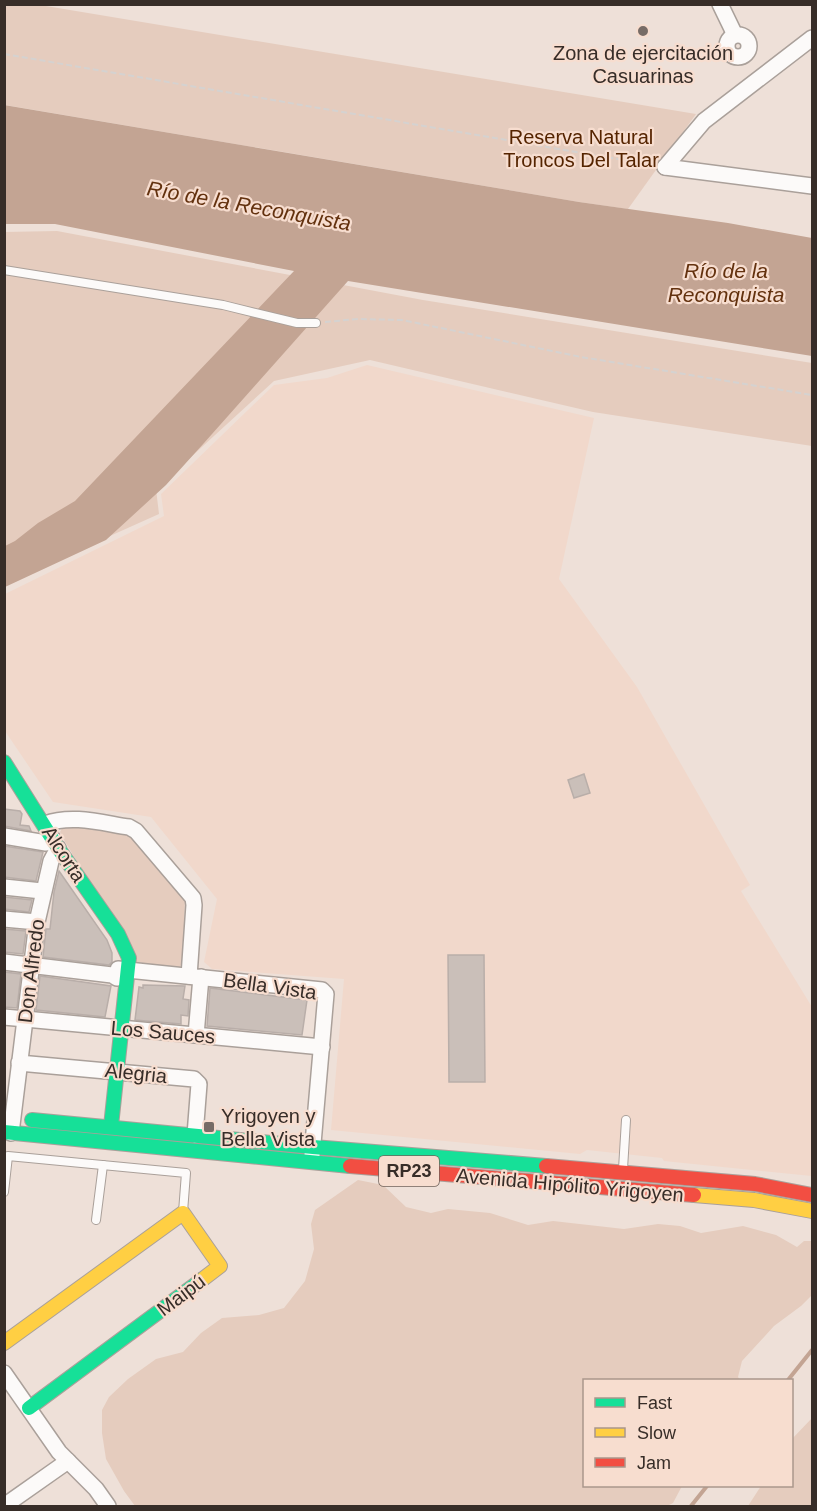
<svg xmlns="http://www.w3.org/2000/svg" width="817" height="1511" viewBox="0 0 817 1511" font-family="Helvetica,sans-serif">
<rect width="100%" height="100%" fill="#eee0d8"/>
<path fill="#f1d8cb" d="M367,365L594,418L559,579L637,687L750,885L741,891L812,1007V1176L664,1161L662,1158L587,1150L580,1154L331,1130L344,979L212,969L204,962L217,899L151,817L53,802L5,731V594L164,516L161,494L274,385L327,378Z"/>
<g fill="#e5ccbe">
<path d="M4,5H40L696,114L628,209L579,202L5,105Z"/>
<path d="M57,231L423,300L812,363V446L593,412L370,360L274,381L156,489L159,514L5,583L4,232Z"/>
<path d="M64,825L128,831L185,898L183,962L179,968L139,965L64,840L60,832Z"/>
<path d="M358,1180L383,1185L406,1207L431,1213L448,1209L490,1213L528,1225L553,1221L624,1229L658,1224L680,1226L701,1233L743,1226L776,1235L797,1247L804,1241H812V1295L801,1306L774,1326L742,1361L738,1377L740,1380H584V1486H682L673,1503L667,1506H135L124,1491L106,1459L102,1433V1410L109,1397L128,1379L156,1359L183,1352L201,1333L222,1318L259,1315L284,1308L305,1281L314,1249L311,1224L315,1210Z"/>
<path d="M812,1418V1506H748L761,1486H792V1439Z"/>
</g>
<path fill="#c3a493" d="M4,105L579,202L728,223L812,238V356L348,281L204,443L166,485L106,540L5,587V546L15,541L38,523L75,501L294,271L55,224H5Z"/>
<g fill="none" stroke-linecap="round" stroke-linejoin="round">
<g stroke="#c3a493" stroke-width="4">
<path d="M788,1380L812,1350"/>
<path d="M691,1506L707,1486"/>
</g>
</g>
<g fill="#cabfb9" stroke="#b9aea9" stroke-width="1.5">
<path d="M584,774L590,793L574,798L568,780Z"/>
<path d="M4,809L20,811L22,814L20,825L29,826L31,831L4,826Z"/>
<path d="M4,846L43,852L36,881L4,877Z"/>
<path d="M59,871L107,940L112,953V962L109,965L43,957L46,929H50L54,892Z"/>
<path d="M4,897L32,900L29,912L4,909Z"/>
<path d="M4,929L26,931L23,954L4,952Z"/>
<path d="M448,955H484L485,1082H449Z"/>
<path d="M4,972L21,974L17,1008L4,1007Z"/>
<path d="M40,976L111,986L105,1017L36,1010Z"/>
<path d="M143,985L185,986L183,999L189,1000L188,1016L181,1015V1024L135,1020L139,987L143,988Z"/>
<path d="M210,988L307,1000L302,1035L207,1026Z"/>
</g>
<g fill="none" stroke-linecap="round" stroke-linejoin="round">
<defs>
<g id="lane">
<path d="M4,270L223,305L297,323H316"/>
<path d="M623,1169L626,1120"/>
<path d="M4,1192L8,1156L186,1173L183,1212"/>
<path d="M96,1220L103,1165"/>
</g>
<g id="street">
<path d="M720,4L735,35"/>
<circle cx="738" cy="46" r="11"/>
<path d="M665,167L704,121L812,38"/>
<path d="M665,167L812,186"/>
<path d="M45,824C72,814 102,823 129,827L136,831L193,898L194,905L189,976"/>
<path d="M4,836L46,843L53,839"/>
<path d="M4,887L42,891"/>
<path d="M4,919L37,922"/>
<path d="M4,962L112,975L117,978"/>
<path d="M118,969L322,990L326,994L312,1155"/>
<path d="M4,1017L322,1047"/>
<path d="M196,1035L201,977"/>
<path d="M19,1063L194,1079L199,1084L195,1135"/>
<path d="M11,1133L37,922L51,861L58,848"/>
<path d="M4,1373L59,1452L96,1489L108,1506"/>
<path d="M4,1506L68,1461"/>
</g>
<g id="fast">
<path d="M4,762L58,848L118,934L129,958L111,1126"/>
<path d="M32,1120L313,1147L546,1166"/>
<path d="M4,1132L350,1166"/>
<path d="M29,1408L203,1279"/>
</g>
<g id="slow">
<path d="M694,1195L754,1200L812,1211"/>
<path d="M4,1343L183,1213L220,1266L203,1279"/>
</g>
<g id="jam">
<path d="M350,1166L694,1195"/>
<path d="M546,1166L755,1184L812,1195"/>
</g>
</defs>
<use href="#lane" stroke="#aaa09a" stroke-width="10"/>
<use href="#street" stroke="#aaa09a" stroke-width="18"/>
<use href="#fast" stroke="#aaa09a" stroke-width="16"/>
<use href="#slow" stroke="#aaa09a" stroke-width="16"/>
<use href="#jam" stroke="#aaa09a" stroke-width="16"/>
<g stroke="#d5d2d0" stroke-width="2" stroke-dasharray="6 3" stroke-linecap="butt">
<path d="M4,54L652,165"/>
<path d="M325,322L358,319L402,320L581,357L812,395"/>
</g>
<use href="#lane" stroke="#fcfaf9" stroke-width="8"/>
<use href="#street" stroke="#fcfaf9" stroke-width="15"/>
<use href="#fast" stroke="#16e098" stroke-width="14"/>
<use href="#slow" stroke="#ffcf43" stroke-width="14"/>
<use href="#jam" stroke="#f24e42" stroke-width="14"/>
</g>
<g fill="#776c66" stroke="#f7ddcf" stroke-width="2">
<circle cx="643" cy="31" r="6"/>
<rect x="203" y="1121" width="12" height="12" rx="3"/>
</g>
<g text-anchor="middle" stroke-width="4.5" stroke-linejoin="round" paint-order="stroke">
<rect fill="#f7ddcf" stroke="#71625a" stroke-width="1.5" x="379" y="1156" width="60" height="30" rx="4.5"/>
<g font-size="18" font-weight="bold" fill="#372d28">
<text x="409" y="1177">RP23</text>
</g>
<g font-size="20" fill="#372d28" stroke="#f7ddcf">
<text x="643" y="60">Zona de ejercitación<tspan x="643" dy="23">Casuarinas</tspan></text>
<text x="221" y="1123" text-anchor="start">Yrigoyen y<tspan x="221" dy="23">Bella Vista</tspan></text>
</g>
<g font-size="20" fill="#552400" stroke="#f7ddcf">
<text x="581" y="144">Reserva Natural<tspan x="581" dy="23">Troncos Del Talar</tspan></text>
</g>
<g font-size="20" fill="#372d28" stroke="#f7ddcf">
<text transform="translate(64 854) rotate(57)" y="7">Alcorta</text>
<text transform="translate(31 971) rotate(-83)" y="7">Don Alfredo</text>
<text transform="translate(270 986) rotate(8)" y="7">Bella Vista</text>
<text transform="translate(163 1032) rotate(5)" y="7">Los Sauces</text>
<text transform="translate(136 1073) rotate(6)" y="7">Alegria</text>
<text transform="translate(570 1185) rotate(5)" y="7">Avenida Hipólito Yrigoyen</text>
<text transform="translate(181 1295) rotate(-37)" y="7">Maipú</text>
</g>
<g font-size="21" font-style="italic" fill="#63310e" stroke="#f7ddcf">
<text transform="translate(249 206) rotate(10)" y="7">Río de la Reconquista</text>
<text x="726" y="278">Río de la<tspan x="726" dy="24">Reconquista</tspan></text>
</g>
</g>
<rect width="817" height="1511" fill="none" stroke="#372d28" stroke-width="12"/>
<rect x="583" y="1379" width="210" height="108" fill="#f7ddcf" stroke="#aa978c" stroke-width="1.5"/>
<rect x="595" y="1398" width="30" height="9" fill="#16e098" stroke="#aa978c" stroke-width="1.5"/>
<text x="637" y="1409" font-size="18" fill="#372d28">Fast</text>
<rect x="595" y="1428" width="30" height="9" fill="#ffcf43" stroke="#aa978c" stroke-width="1.5"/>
<text x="637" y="1439" font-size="18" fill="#372d28">Slow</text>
<rect x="595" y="1458" width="30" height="9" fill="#f24e42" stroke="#aa978c" stroke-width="1.5"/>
<text x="637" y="1469" font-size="18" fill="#372d28">Jam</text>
</svg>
